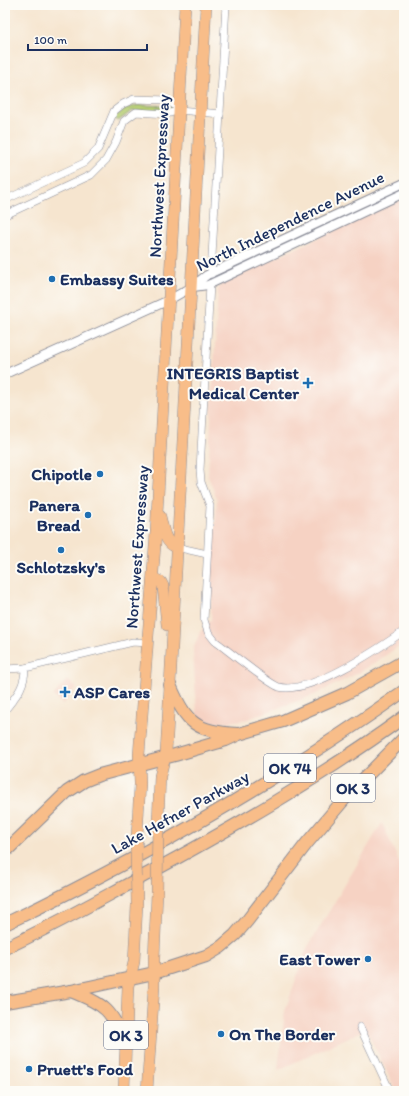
<svg xmlns="http://www.w3.org/2000/svg" width="409" height="1096" viewBox="0 0 409 1096" font-family="Itim,sans-serif">
<rect width="100%" height="100%" fill="#fdfcf7"/>
<filter id="ink" filterUnits="userSpaceOnUse"><feTurbulence type="fractalNoise" baseFrequency=".025" numOctaves="2"/><feDisplacementMap in="SourceGraphic" scale="8" xChannelSelector="R" yChannelSelector="G"/><feConvolveMatrix kernelMatrix="1 2 1 2 8 2 1 2 1" color-interpolation-filters="sRGB"/></filter>
<filter id="wash" filterUnits="userSpaceOnUse"><feTurbulence type="fractalNoise" baseFrequency=".012" numOctaves="4" result="noise"/><feDisplacementMap in="SourceGraphic" scale="16" xChannelSelector="R" yChannelSelector="G"/><feGaussianBlur stdDeviation="0.9" result="paint"/><feColorMatrix in="noise" values="0 0 0 0 0 0 0 0 0 0 0 0 0 0 0 0 0 1.4 0 .05"/><feComposite in="paint" operator="in"/></filter>
<g filter="url(#wash)">
<rect width="100%" height="100%" fill="#f6e5cf"/>
<g fill="#f6d2c3">
<path d="M404,198V643L362,671L314,695L248,719L221,723L206,721L197,716L193,650L200,632L211,620V587L217,500L208,476L218,290L221,284L228,280Z"/>
<path d="M67,680L76,687L63,704L53,696Z"/>
<path d="M382,823L404,873V1091H396L366,1029L278,1070L285,1011L306,950Z"/>
</g>
<path fill="#b8cf73" stroke="#6a7f68" d="M138,105L169,106L173,108L172,111H132L118,121L114,118L124,109Z"/>
</g>
<g filter="url(#ink)">
<g fill="none" stroke-linecap="round" stroke-linejoin="round">
<defs>
<g id="minor">
<path d="M5,200L84,163L98,149L114,111L123,104L134,99L168,100L180,110"/>
<path d="M5,215L91,175L106,160L116,142L124,121L136,112L167,114L180,110L220,114"/>
<path d="M211,274L226,5"/>
<path d="M210,284L200,470L201,482L210,506L204,620L208,632L215,641C226,649 269,684 279,687C311,695 378,649 404,631"/>
<path d="M176,547L207,554"/>
<path d="M5,669L25,668L133,642L148,643"/>
<path d="M5,710C16,696 25,687 25,668"/>
<path d="M360,1027L390,1091"/>
</g>
<g id="tertiary">
<path d="M193,287L208,285L404,193"/>
<path d="M5,374L169,300L190,288L207,275L404,183"/>
</g>
<g id="trunk">
<path d="M160,516C163,527 164,543 176,547"/>
<path d="M153,578L161,582L163,586L167,625"/>
<path d="M158,822L160,776L166,752L170,685L206,5"/>
<path d="M136,853L140,784L139,755L156,532L185,5"/>
<path d="M124,1091L128,986L134,962L137,905"/>
<path d="M147,1091L154,987V958L157,893"/>
</g>
<g id="motorway">
<path d="M170,685C187,724 195,731 238,734"/>
<path d="M5,852L67,792L84,781L99,775L175,755L226,740L239,734L283,721L347,693L404,661"/>
<path d="M5,924C144,857 278,780 404,691"/>
<path d="M5,948C51,927 95,902 140,878C231,829 320,778 404,717"/>
<path d="M71,991C107,1006 111,1009 125,1045"/>
<path d="M5,1002L71,991L154,973L206,956L221,947L235,935L247,921L307,843L346,797L404,738"/>
</g>
</defs>
<use href="#minor" stroke="#888a96" stroke-width="8"/>
<use href="#tertiary" stroke="#888a96" stroke-width="10"/>
<use href="#trunk" stroke="#888a96" stroke-width="12"/>
<use href="#motorway" stroke="#888a96" stroke-width="14"/>
<use href="#minor" stroke="#fff" stroke-width="7"/>
<use href="#tertiary" stroke="#fff" stroke-width="8"/>
<use href="#trunk" stroke="#f8bd89" stroke-width="11"/>
<use href="#motorway" stroke="#f8bd89" stroke-width="12"/>
<defs>
<g id="trunk-bridge">
<path d="M136,853L137,905"/>
<path d="M157,893L158,822"/>
</g>
</defs>
<use href="#trunk-bridge" stroke="#888a96" stroke-width="12" stroke-linecap="butt"/>
<use href="#trunk-bridge" stroke="#f8bd89" stroke-width="11"/>
</g>
</g>
<g fill="#1f6fb2" stroke="#fdfcf7" stroke-width="1.5">
<circle cx="52" cy="279" r="4"/>
<path d="M306 377h4v4h4v4h-4v4h-4v-4h-4v-4h4z"/>
<circle cx="100" cy="474" r="4"/>
<circle cx="88" cy="515" r="4"/>
<circle cx="61" cy="550" r="4"/>
<path d="M63 686h4v4h4v4h-4v4h-4v-4h-4v-4h4z"/>
<circle cx="368" cy="959" r="4"/>
<circle cx="221" cy="1034" r="4"/>
<circle cx="29" cy="1069" r="4"/>
</g>
<g text-anchor="middle" stroke-width="4" stroke-linejoin="round" paint-order="stroke">
<g fill="#fdfcf7" stroke="#5f6c8c" stroke-width="1">
<rect x="264" y="754" width="52" height="28" rx="3"/>
<rect x="331" y="774" width="44" height="28" rx="3"/>
<rect x="104" y="1021" width="44" height="28" rx="3"/>
</g>
<g font-size="16" font-weight="bold" fill="#1b2f5e">
<text x="290" y="774">OK 74</text>
<text x="353" y="794">OK 3</text>
<text x="126" y="1041">OK 3</text>
</g>
<g font-size="17" fill="#1b2f5e" stroke="#fdfcf7">
<text transform="translate(159 176) rotate(-87)" y="6">Northwest Expressway</text>
<text transform="translate(290 221) rotate(-26)" y="6">North Independence Avenue</text>
<text transform="translate(137 547) rotate(-86)" y="6">Northwest Expressway</text>
<text transform="translate(180 812) rotate(-29)" y="6">Lake Hefner Parkway</text>
</g>
<g font-size="17" font-weight="bold" fill="#1b2f5e" stroke="#fdfcf7" text-anchor="start">
<text x="60" y="285">Embassy Suites</text>
<text x="299" y="379" text-anchor="end">INTEGRIS Baptist<tspan x="299" dy="20">Medical Center</tspan></text>
<text x="92" y="480" text-anchor="end">Chipotle</text>
<text x="80" y="511" text-anchor="end">Panera<tspan x="80" dy="20">Bread</tspan></text>
<text x="61" y="573" text-anchor="middle">Schlotzsky's</text>
<text x="74" y="698">ASP Cares</text>
<text x="360" y="965" text-anchor="end">East Tower</text>
<text x="229" y="1040">On The Border</text>
<text x="37" y="1075">Pruett's Food</text>
</g>
</g>
<rect width="409" height="1096" fill="none" stroke="#fdfcf7" stroke-width="20"/>
<path d="M28 44v6h119v-6" fill="none" stroke="#1b2f5e" stroke-width="2"/>
<text x="34" y="44" font-size="12" fill="#1b2f5e" stroke="#fdfcf7" stroke-width="3" paint-order="stroke">100 m</text>
</svg>
